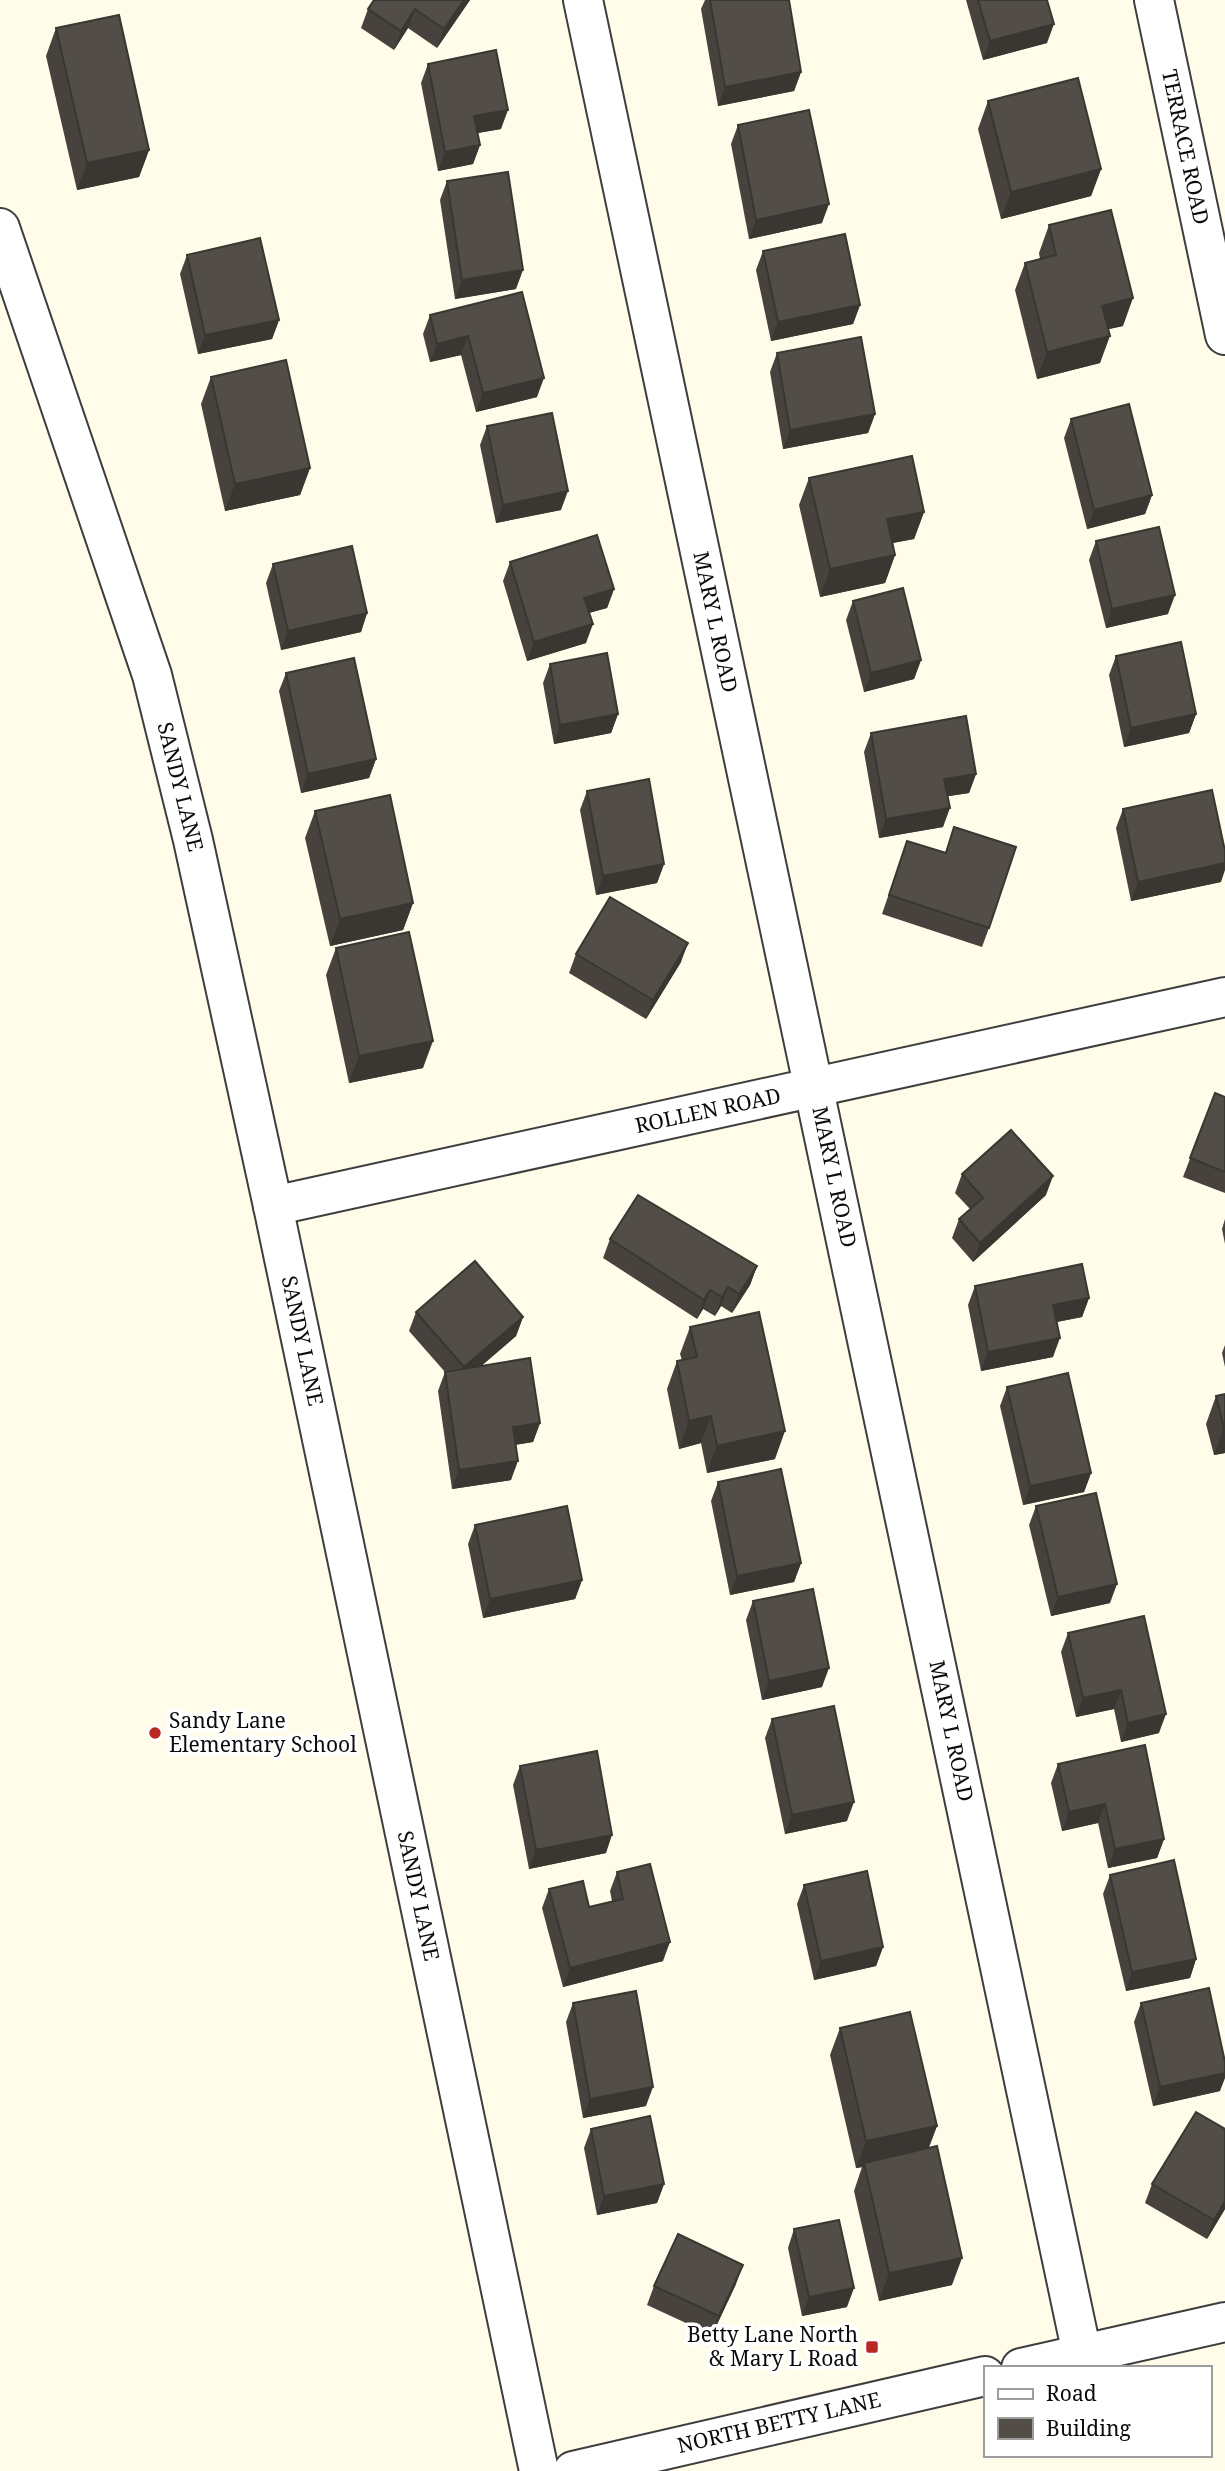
<svg xmlns="http://www.w3.org/2000/svg" width="1225" height="2471" viewBox="0 0 1225 2471" font-family="'Noto Serif',serif">
<rect width="100%" height="100%" fill="#fffce9"/>
<g fill="none" stroke-linecap="round" stroke-linejoin="round">
<defs>
<g id="minor">
<path d="M583,0L1082,2354"/>
<path d="M1154,0L1225,335"/>
<path d="M0,228L152,675L193,840L273,1206L539,2471"/>
<path d="M273,1206L1225,997"/>
<path d="M1021,2368L1225,2322"/>
<path d="M573,2471L985,2376"/>
</g>
</defs>
<use href="#minor" stroke="#3e3e3e" stroke-width="42"/>
<use href="#minor" stroke="#fff" stroke-width="38"/>
</g>
<g fill="#47423d">
<path d="M374,0H470L437,48L408,28L394,50L361,28L368,9Z"/>
<path d="M705,0H789L801,72L794,91L718,106L701,9Z"/>
<path d="M966,0H1047V43L983,60Z"/>
<path d="M56,28L149,150L139,177L77,190L46,56Z"/>
<path d="M428,64L501,129L477,133L480,145L473,164L438,171L421,83Z"/>
<path d="M988,101L1101,169L1091,196L1001,219L978,129Z"/>
<path d="M738,125L822,223L749,239L731,144Z"/>
<path d="M447,181L516,289L455,299L440,200Z"/>
<path d="M1049,225L1123,326L1108,329L1100,363L1037,379L1015,290L1025,263L1040,259L1039,253Z"/>
<path d="M763,251L860,305L853,324L771,341L756,270Z"/>
<path d="M187,255L279,320L272,339L198,354L180,274Z"/>
<path d="M522,292L537,397L476,412L461,355L430,362L423,334L430,315Z"/>
<path d="M777,353L875,414L868,433L783,449L770,372Z"/>
<path d="M211,377L310,468L300,495L225,511L201,404Z"/>
<path d="M1071,419L1152,495L1145,514L1087,529L1064,438Z"/>
<path d="M487,426L561,510L496,523L480,445Z"/>
<path d="M809,478L924,512L914,539L892,543L895,555L885,583L820,597L799,505Z"/>
<path d="M1096,541L1168,614L1106,628L1089,560Z"/>
<path d="M510,562L614,589L607,608L589,613L586,643L527,661L503,581Z"/>
<path d="M273,564L367,613L361,632L281,650L266,583Z"/>
<path d="M853,601L921,660L914,679L864,692L846,620Z"/>
<path d="M1116,656L1196,714L1189,733L1124,747L1109,675Z"/>
<path d="M550,664L618,714L611,733L554,744L543,683Z"/>
<path d="M286,673L376,759L369,778L301,793L279,691Z"/>
<path d="M871,733L976,774L969,793L948,796L943,827L879,838L864,752Z"/>
<path d="M587,791L664,864L657,883L596,895L580,810Z"/>
<path d="M1123,809L1221,882L1131,901L1116,828Z"/>
<path d="M315,811L413,903L403,930L330,946L305,838Z"/>
<path d="M954,827L989,928L982,947L882,914L907,841L945,853Z"/>
<path d="M336,948L423,1068L349,1083L326,975Z"/>
<path d="M576,954L681,962L646,1019L569,973Z"/>
<path d="M1215,1093L1225,1097V1193L1183,1177Z"/>
<path d="M962,1174L1046,1195L973,1262L952,1238L959,1219L970,1209L955,1193Z"/>
<path d="M1225,1219V1244L1222,1229Z"/>
<path d="M610,1239L757,1266L750,1285L732,1313L721,1306L715,1316L703,1309L697,1319L603,1258Z"/>
<path d="M975,1286L1089,1298L1082,1317L1057,1322L1053,1357L981,1371L968,1305Z"/>
<path d="M416,1312L523,1317L516,1336L481,1366L540,1423L533,1442L515,1445L511,1480L452,1489L438,1391L445,1372L409,1331Z"/>
<path d="M690,1327L775,1459L707,1473L701,1443L679,1449L667,1389L677,1361L682,1360L680,1354Z"/>
<path d="M1225,1345V1367L1222,1353Z"/>
<path d="M1007,1387L1091,1473L1084,1492L1023,1505L1000,1406Z"/>
<path d="M1225,1394V1453L1214,1455L1206,1424L1216,1396Z"/>
<path d="M718,1482L801,1563L794,1582L730,1595L711,1501Z"/>
<path d="M1036,1506L1110,1603L1051,1616L1029,1525Z"/>
<path d="M475,1525L582,1580L575,1599L483,1618L468,1544Z"/>
<path d="M753,1601L822,1687L762,1700L746,1620Z"/>
<path d="M1068,1633L1159,1733L1121,1742L1114,1709L1076,1717L1061,1652Z"/>
<path d="M772,1719L847,1821L785,1834L765,1738Z"/>
<path d="M1058,1764L1164,1839L1157,1858L1108,1868L1098,1823L1062,1831L1051,1783Z"/>
<path d="M520,1766L606,1853L529,1869L513,1785Z"/>
<path d="M617,1872L663,1961L563,1987L542,1908L549,1889L589,1907L612,1901L610,1891Z"/>
<path d="M1110,1875L1196,1959L1190,1978L1126,1991L1103,1894Z"/>
<path d="M804,1885L883,1947L876,1966L814,1980L797,1904Z"/>
<path d="M573,2003L646,2106L583,2118L566,2022Z"/>
<path d="M1141,2003L1220,2091L1153,2106L1134,2022Z"/>
<path d="M840,2028L937,2126L928,2148L952,2285L879,2301L854,2191L862,2167L856,2168L830,2055Z"/>
<path d="M591,2129L664,2184L657,2203L597,2215L584,2148Z"/>
<path d="M1152,2184L1225,2209L1207,2239L1145,2203Z"/>
<path d="M794,2229L847,2307L802,2316L788,2248Z"/>
<path d="M736,2284L712,2335L647,2305L654,2286Z"/>
</g>
<g fill="#3a3632">
<path d="M464,0H470L437,48L444,29Z"/>
<path d="M415,9L408,28L394,50L401,31Z"/>
<path d="M1054,24L1047,43L983,60L990,41Z"/>
<path d="M801,72L794,91L718,106L725,87Z"/>
<path d="M508,110L501,129L467,135L474,116Z"/>
<path d="M480,145L473,164L438,171L445,152Z"/>
<path d="M149,150L139,177L77,190L87,163Z"/>
<path d="M1101,169L1091,196L1001,219L1011,192Z"/>
<path d="M829,204L822,223L749,239L756,220Z"/>
<path d="M523,270L516,289L455,299L462,280Z"/>
<path d="M1133,298L1123,326L1092,333L1102,306Z"/>
<path d="M860,305L853,324L771,341L778,322Z"/>
<path d="M279,320L272,339L198,354L205,335Z"/>
<path d="M468,336L461,355L430,362L437,344Z"/>
<path d="M1110,336L1100,363L1037,379L1047,352Z"/>
<path d="M544,378L537,397L476,412L483,393Z"/>
<path d="M875,414L868,433L783,449L790,430Z"/>
<path d="M310,468L300,495L225,511L235,484Z"/>
<path d="M568,491L561,510L496,523L503,505Z"/>
<path d="M1152,495L1145,514L1087,529L1094,510Z"/>
<path d="M924,512L914,539L877,546L887,519Z"/>
<path d="M895,555L885,583L820,597L830,569Z"/>
<path d="M614,589L607,608L577,616L584,598Z"/>
<path d="M1175,595L1168,614L1106,628L1112,609Z"/>
<path d="M367,613L361,632L281,650L288,631Z"/>
<path d="M593,624L586,643L527,661L534,642Z"/>
<path d="M921,660L914,679L864,692L871,673Z"/>
<path d="M618,714L611,733L554,744L560,725Z"/>
<path d="M1196,714L1189,733L1124,747L1131,728Z"/>
<path d="M376,759L369,778L301,793L308,774Z"/>
<path d="M976,774L969,793L937,798L944,779Z"/>
<path d="M950,808L943,827L879,838L886,819Z"/>
<path d="M1225,863V870L1221,882L1131,901L1138,882Z"/>
<path d="M664,864L657,883L596,895L603,876Z"/>
<path d="M413,903L403,930L330,946L340,919Z"/>
<path d="M688,943L681,962L646,1019L653,1000Z"/>
<path d="M433,1041L423,1068L349,1083L359,1056Z"/>
<path d="M1053,1176L1046,1195L973,1262L980,1243Z"/>
<path d="M757,1266L750,1285L732,1313L739,1294Z"/>
<path d="M728,1287L721,1306L715,1316L722,1297Z"/>
<path d="M710,1290L703,1309L697,1319L704,1300Z"/>
<path d="M1089,1298L1082,1317L1046,1324L1053,1305Z"/>
<path d="M523,1317L516,1336L458,1386L464,1367Z"/>
<path d="M1060,1338L1053,1357L981,1371L988,1352Z"/>
<path d="M711,1416L701,1443L679,1449L689,1421Z"/>
<path d="M540,1423L533,1442L506,1446L513,1427Z"/>
<path d="M1224,1428H1225V1453L1214,1455Z"/>
<path d="M785,1431L775,1459L707,1473L717,1446Z"/>
<path d="M518,1461L511,1480L452,1489L459,1470Z"/>
<path d="M1091,1473L1084,1492L1023,1505L1030,1486Z"/>
<path d="M801,1563L794,1582L730,1595L737,1576Z"/>
<path d="M582,1580L575,1599L483,1618L490,1599Z"/>
<path d="M1117,1584L1110,1603L1051,1616L1058,1597Z"/>
<path d="M829,1668L822,1687L762,1700L769,1681Z"/>
<path d="M1121,1690L1114,1709L1076,1717L1083,1698Z"/>
<path d="M1166,1714L1159,1733L1121,1742L1128,1723Z"/>
<path d="M854,1802L847,1821L785,1834L792,1815Z"/>
<path d="M1105,1804L1098,1823L1062,1831L1069,1812Z"/>
<path d="M612,1835L606,1853L529,1869L536,1850Z"/>
<path d="M1164,1839L1157,1858L1108,1868L1115,1849Z"/>
<path d="M670,1942L663,1961L563,1987L570,1968Z"/>
<path d="M883,1947L876,1966L814,1980L821,1961Z"/>
<path d="M1196,1959L1190,1978L1126,1991L1132,1972Z"/>
<path d="M1225,2073V2078L1220,2091L1153,2106L1160,2087Z"/>
<path d="M653,2087L646,2106L583,2118L590,2099Z"/>
<path d="M937,2126L927,2153L864,2163L863,2167L856,2168L866,2141Z"/>
<path d="M664,2184L657,2203L597,2215L604,2196Z"/>
<path d="M1225,2201V2209L1207,2239L1214,2220Z"/>
<path d="M962,2258L952,2285L879,2301L889,2273Z"/>
<path d="M743,2265L736,2284L712,2335L719,2316Z"/>
<path d="M854,2288L847,2307L802,2316L809,2297Z"/>
</g>
<g fill="#534d47" stroke="#3a3632" stroke-width="2">
<path d="M374,0H464L444,29L415,9L401,31L368,9Z"/>
<path d="M710,0H789L801,72L725,87Z"/>
<path d="M978,0H1047L1054,24L990,41Z"/>
<path d="M119,15L149,150L87,163L56,28Z"/>
<path d="M496,50L508,110L474,116L480,145L445,152L428,64Z"/>
<path d="M1078,78L1101,169L1011,192L988,101Z"/>
<path d="M809,110L829,204L756,220L738,125Z"/>
<path d="M508,172L523,270L462,280L447,181Z"/>
<path d="M1111,210L1133,298L1102,306L1110,336L1047,352L1025,263L1056,255L1049,225Z"/>
<path d="M845,234L860,305L778,322L763,251Z"/>
<path d="M260,238L279,320L205,335L187,255Z"/>
<path d="M522,292L544,378L483,393L468,336L437,344L430,315Z"/>
<path d="M861,337L875,414L790,430L777,353Z"/>
<path d="M286,360L310,468L235,484L211,377Z"/>
<path d="M1129,404L1152,495L1094,510L1071,419Z"/>
<path d="M552,413L568,491L503,505L487,426Z"/>
<path d="M912,456L924,512L887,519L895,555L830,569L809,478Z"/>
<path d="M1159,527L1175,595L1112,609L1096,541Z"/>
<path d="M597,535L614,589L584,598L593,624L534,642L510,562Z"/>
<path d="M352,546L367,613L288,631L273,564Z"/>
<path d="M903,588L921,660L871,673L853,601Z"/>
<path d="M1181,642L1196,714L1131,728L1116,656Z"/>
<path d="M607,653L618,714L560,725L550,664Z"/>
<path d="M354,658L376,759L308,774L286,673Z"/>
<path d="M966,716L976,774L944,779L950,808L886,819L871,733Z"/>
<path d="M649,779L664,864L603,876L587,791Z"/>
<path d="M1212,790L1225,851V863L1138,882L1123,809Z"/>
<path d="M390,795L413,903L340,919L315,811Z"/>
<path d="M954,827L1016,847L989,928L889,895L907,841L946,853Z"/>
<path d="M610,897L688,943L653,1000L576,954Z"/>
<path d="M409,932L433,1041L359,1056L336,948Z"/>
<path d="M1215,1093L1225,1097V1172L1190,1158Z"/>
<path d="M1011,1130L1053,1176L980,1243L959,1219L983,1198L962,1174Z"/>
<path d="M638,1195L757,1266L739,1294L728,1287L722,1297L710,1290L704,1300L610,1239Z"/>
<path d="M475,1261L523,1317L464,1367L416,1312Z"/>
<path d="M1082,1264L1089,1298L1053,1305L1060,1338L988,1352L975,1286Z"/>
<path d="M759,1312L785,1431L717,1446L711,1416L689,1421L677,1361L697,1357L690,1327Z"/>
<path d="M530,1358L540,1423L513,1427L518,1461L459,1470L445,1372Z"/>
<path d="M1068,1373L1091,1473L1030,1486L1007,1387Z"/>
<path d="M1225,1394V1428H1224L1216,1396Z"/>
<path d="M781,1469L801,1563L737,1576L718,1482Z"/>
<path d="M1096,1493L1117,1584L1058,1597L1036,1506Z"/>
<path d="M567,1506L582,1580L490,1599L475,1525Z"/>
<path d="M813,1589L829,1668L769,1681L753,1601Z"/>
<path d="M1144,1616L1166,1714L1128,1723L1121,1690L1083,1698L1068,1633Z"/>
<path d="M834,1706L854,1802L792,1815L772,1719Z"/>
<path d="M1145,1745L1164,1839L1115,1849L1105,1804L1069,1812L1058,1764Z"/>
<path d="M597,1751L612,1835L536,1850L520,1766Z"/>
<path d="M1174,1860L1196,1959L1132,1972L1110,1875Z"/>
<path d="M650,1864L670,1942L570,1968L549,1889L583,1881L589,1907L623,1899L617,1872Z"/>
<path d="M867,1871L883,1947L821,1961L804,1885Z"/>
<path d="M1209,1988L1225,2062V2073L1160,2087L1141,2003Z"/>
<path d="M636,1991L653,2087L590,2099L573,2003Z"/>
<path d="M910,2012L937,2126L866,2141L840,2028Z"/>
<path d="M1196,2112L1225,2129V2201L1214,2220L1152,2184Z"/>
<path d="M650,2116L664,2184L604,2196L591,2129Z"/>
<path d="M937,2146L962,2258L889,2273L864,2163Z"/>
<path d="M839,2220L854,2288L809,2297L794,2229Z"/>
<path d="M678,2234L743,2265L719,2316L654,2286Z"/>
</g>
<g fill="#ba2824" stroke="#fff" stroke-width="2.5">
<circle cx="155" cy="1733" r="7"/>
<rect x="865" y="2340" width="14" height="14" rx="3.5"/>
</g>
<g text-anchor="middle" stroke-width="7" stroke-linejoin="round" paint-order="stroke">
<g font-size="21" fill="#0b0b0b" stroke="#fff">
<text transform="translate(1185 147) rotate(78)" y="7">TERRACE ROAD</text>
<text transform="translate(715 622) rotate(78)" y="7">MARY L ROAD</text>
<text transform="translate(180 787) rotate(76)" y="7">SANDY LANE</text>
<text transform="translate(708 1111) rotate(-12)" y="7">ROLLEN ROAD</text>
<text transform="translate(834 1177) rotate(78)" y="7">MARY L ROAD</text>
<text transform="translate(302 1341) rotate(78)" y="7">SANDY LANE</text>
<text transform="translate(951 1731) rotate(78)" y="7">MARY L ROAD</text>
<text transform="translate(418 1896) rotate(78)" y="7">SANDY LANE</text>
<text transform="translate(779 2423) rotate(-13)" y="7">NORTH BETTY LANE</text>
</g>
<g font-size="21" fill="#0b0b0b" stroke="#fff" text-anchor="start">
<text x="169" y="1728">Sandy Lane<tspan x="169" dy="24">Elementary School</tspan></text>
<text x="858" y="2342" text-anchor="end">Betty Lane North<tspan x="858" dy="24">&amp; Mary L Road</tspan></text>
</g>
</g>
<rect x="984" y="2366" width="228" height="91" fill="#ffffff" stroke="#9d9d9d" stroke-width="2"/>
<rect x="998" y="2389" width="35" height="10" fill="#ffffff" stroke="#9d9d9d" stroke-width="2"/>
<text x="1046" y="2401" font-size="21" fill="#0b0b0b">Road</text>
<rect x="998" y="2418" width="35" height="21" fill="#534d47" stroke="#9d9d9d" stroke-width="2"/>
<text x="1046" y="2436" font-size="21" fill="#0b0b0b">Building</text>
</svg>
